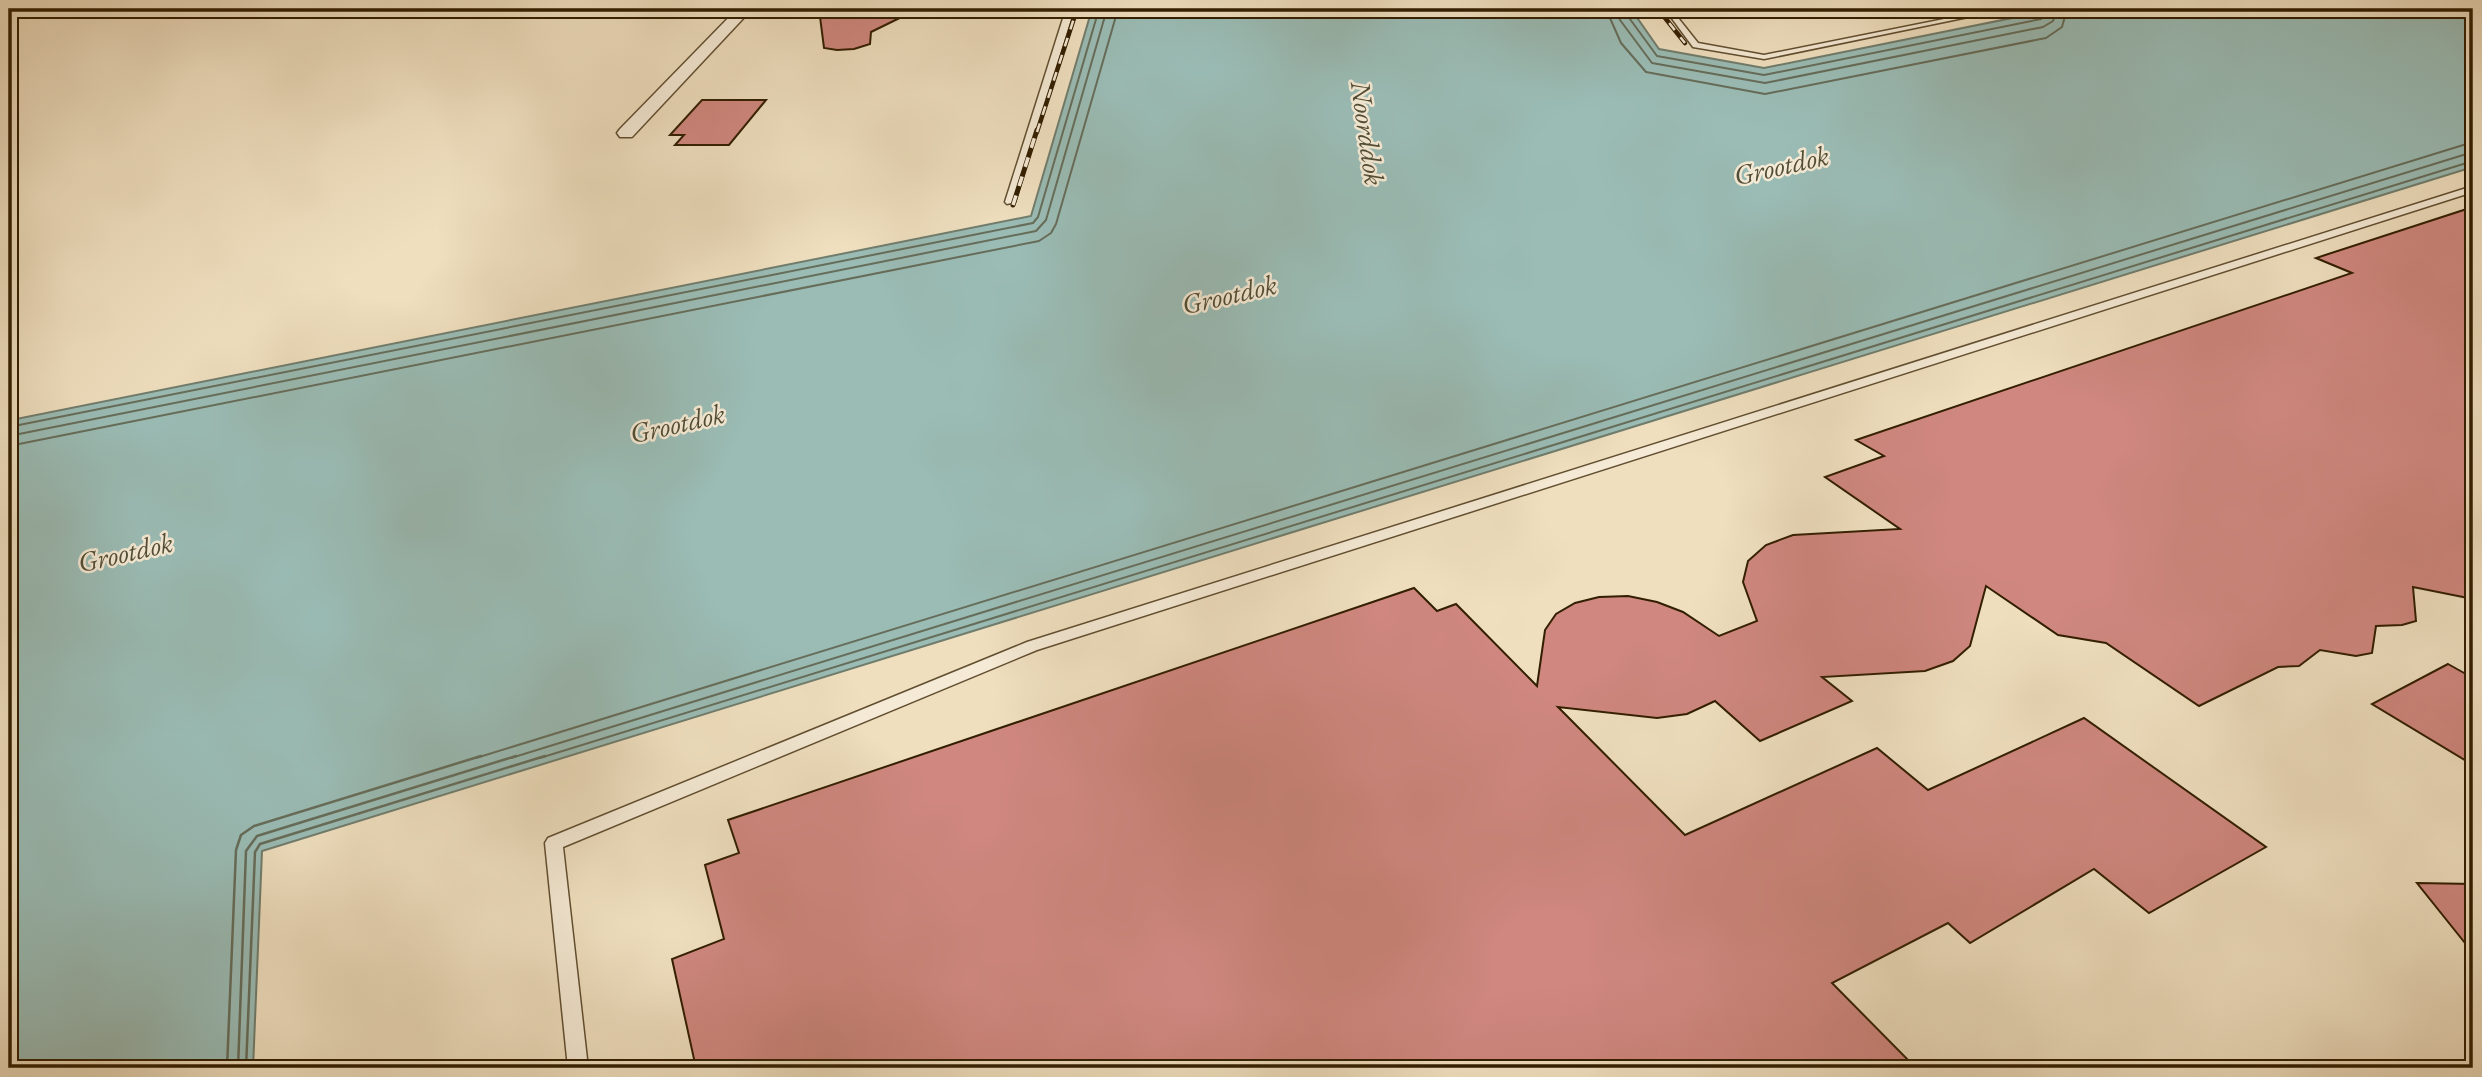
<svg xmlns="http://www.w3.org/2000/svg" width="2482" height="1077" viewBox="0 0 2482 1077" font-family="'EB Garamond',serif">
<rect width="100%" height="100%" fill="#efdfbf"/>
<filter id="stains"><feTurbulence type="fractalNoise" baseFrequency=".00286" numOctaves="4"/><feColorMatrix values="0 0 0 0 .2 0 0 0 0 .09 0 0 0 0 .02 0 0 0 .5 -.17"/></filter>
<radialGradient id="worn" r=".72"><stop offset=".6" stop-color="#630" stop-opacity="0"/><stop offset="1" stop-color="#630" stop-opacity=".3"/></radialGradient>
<path fill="#9abcb5" stroke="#707d6d" stroke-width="2" d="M1092,9H1631L1659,49L1764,68L2057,9H2473V167L262,851L253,1068H9L11,420L1031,216Z"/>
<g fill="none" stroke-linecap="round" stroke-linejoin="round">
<g stroke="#666d5a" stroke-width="2">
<path d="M1606,9L1621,43L1646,72L1765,94L2046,38L2062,27L2067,9"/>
<path d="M1617,9L1620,20L1652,63L1765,83L2043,27L2053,21L2057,9"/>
<path d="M1626,9L1627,15L1657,56L1764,75L2041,19L2047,15L2048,9"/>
<path d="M9,427L1033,223L1038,217L1099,9"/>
<path d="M9,436L1036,231L1046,220L1107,9"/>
<path d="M9,446L1039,241L1051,233L1056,224L1118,9"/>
<path d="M476,758L2473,142"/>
<path d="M511,758L2473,152"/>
<path d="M540,758L2473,161"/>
</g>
<g stroke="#666d5a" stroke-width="2.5">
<path d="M227,1068L236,850L241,835L254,826L481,756"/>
<path d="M238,1068L246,851L257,836L516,756"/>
<path d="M246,1068L255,852L260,844L545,756"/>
</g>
</g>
<g fill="#cf877f" stroke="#321e00" stroke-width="2">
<path d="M819,9H918L871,32L870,44L854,49L837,50L824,48Z"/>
<path d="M702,100H766L729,145H675L684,135H670Z"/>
<path d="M2473,207V599L2413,587L2416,621L2402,625L2376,626L2372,653L2356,656L2320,650L2299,666L2278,667L2199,706L2106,643L2058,635L1986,586L1970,646L1953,661L1925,671L1822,677L1852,701L1760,741L1715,701L1687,714L1657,718L1558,707L1685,835L1877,748L1928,790L2084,718L2266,847L2149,913L2094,869L1970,943L1948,923L1832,983L1916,1068H696L672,959L724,939L705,865L739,853L728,820L1414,588L1437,611L1456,604L1537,686L1545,630L1556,614L1575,603L1599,597L1628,596L1657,602L1683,612L1719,636L1757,621L1743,582L1748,561L1766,545L1793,535L1900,529L1825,477L1884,456L1856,440L2352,273L2316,258Z"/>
<path d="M2448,664L2473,678V765L2372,704Z"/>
<path d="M2417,883L2473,884V953Z"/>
</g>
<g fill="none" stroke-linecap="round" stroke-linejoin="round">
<defs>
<g id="lane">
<path d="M1066,9H1074L1015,202L1007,204L1005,202Z"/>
<path d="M1665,9H1671L1698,43L1764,55L1994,9H2007L1764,59L1693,47Z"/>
<path d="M2473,186V192L1037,650L563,847L588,1068H568L545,843L548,838L1027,642Z"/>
</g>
<path id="street" d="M737,9H752L632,137H620L617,133L620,129Z"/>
</defs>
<use href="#lane" stroke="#614e30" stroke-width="3"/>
<use href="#street" stroke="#614e30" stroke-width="3"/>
<use href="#lane" fill="#f5ead5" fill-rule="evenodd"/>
<use href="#street" fill="#f5ead5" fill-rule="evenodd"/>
<defs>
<g id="rail-far1">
<path d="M1658,9L1685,43"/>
<path d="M1037,132L1077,9"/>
</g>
<path id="rail" d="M1013,205L1037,130"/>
</defs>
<use href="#rail-far1" stroke="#321e00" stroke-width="4.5"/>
<use href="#rail" stroke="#321e00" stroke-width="5"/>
<use href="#rail-far1" stroke="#f5ead5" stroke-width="2.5" stroke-dasharray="9" stroke-linecap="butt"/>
<use href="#rail" stroke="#f5ead5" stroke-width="3.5" stroke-dasharray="10" stroke-linecap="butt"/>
</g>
<g text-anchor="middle" stroke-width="5" stroke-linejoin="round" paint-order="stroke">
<g font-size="28" font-style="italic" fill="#514d36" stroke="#f5ead5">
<text transform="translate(1368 133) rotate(82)" y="10">Noorddok</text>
<text transform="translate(1781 165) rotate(-13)" y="10">Grootdok</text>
<text transform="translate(1229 294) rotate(-13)" y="10">Grootdok</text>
<text transform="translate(677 423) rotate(-13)" y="10">Grootdok</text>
<text transform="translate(125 552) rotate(-13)" y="10">Grootdok</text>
</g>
</g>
<rect width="2482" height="1077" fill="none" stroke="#efdfbf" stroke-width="35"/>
<rect x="10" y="10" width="2461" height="1056" fill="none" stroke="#321e00" stroke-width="3.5"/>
<rect x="18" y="18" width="2447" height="1042" fill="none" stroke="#321e00" stroke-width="2"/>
<rect width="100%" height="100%" filter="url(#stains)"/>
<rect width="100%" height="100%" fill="url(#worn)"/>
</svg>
